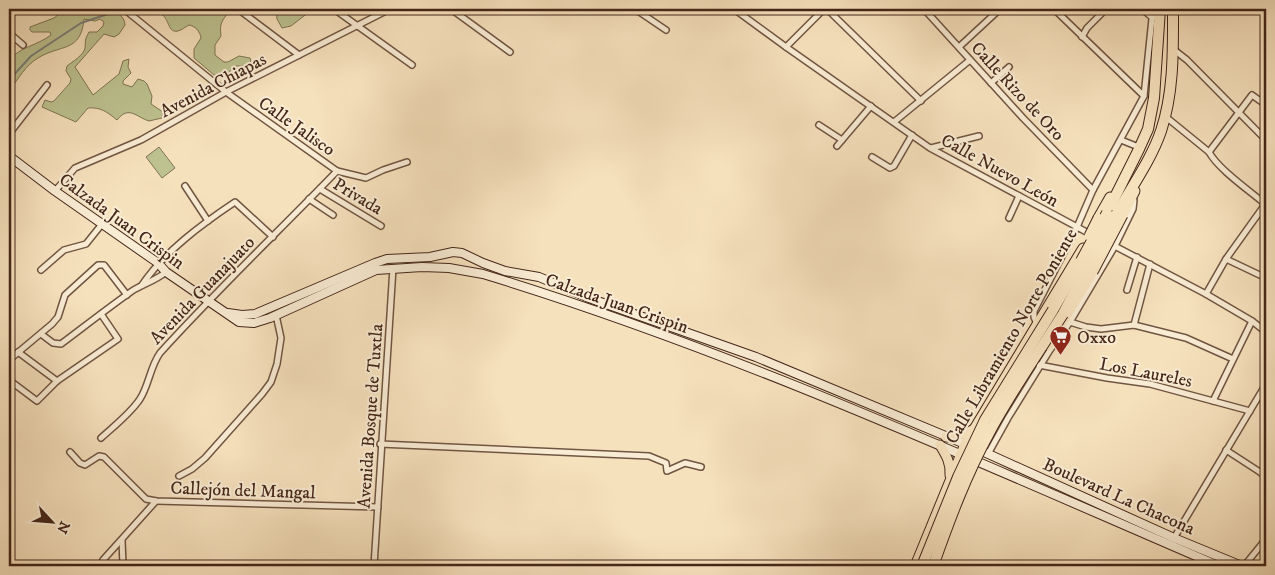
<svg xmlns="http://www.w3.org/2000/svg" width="1275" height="575" viewBox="0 0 1275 575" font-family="'IM FELL DW Pica',serif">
<rect width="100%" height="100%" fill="#f6e1bd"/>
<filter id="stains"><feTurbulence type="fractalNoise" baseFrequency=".004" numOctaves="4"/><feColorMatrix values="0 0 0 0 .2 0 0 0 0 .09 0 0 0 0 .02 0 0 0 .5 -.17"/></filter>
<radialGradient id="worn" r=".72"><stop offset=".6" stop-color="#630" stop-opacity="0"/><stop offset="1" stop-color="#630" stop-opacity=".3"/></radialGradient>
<g fill="#bdc290" stroke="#807454">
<path d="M65,9C80,8 124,3 125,25L119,34L114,37L104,34L75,67L93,95L119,74L123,61L129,59L128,67L131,73L123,81V84L132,87L138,79L144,81L147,84L152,96L151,104L163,112L162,118L149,121C136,117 129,105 117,120C107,112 101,107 88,108L76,122L42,107L45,100L51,102L54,101L70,83L71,79L66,71L67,66C72,62 84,55 85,48C86,38 84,42 89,32H97L103,26L104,22L100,19L95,21L84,19C81,53 60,44 38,58C26,65 18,79 10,90H9V60C20,47 38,45 51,35L50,32H32L30,30V27L54,18Z"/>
<path d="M130,9H232C223,19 219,22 221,36L215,45V55L224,62H228L239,56L250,58L251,61L247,66H236L228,73L219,75H214L194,58V49L201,38C200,31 195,26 189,25C185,27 182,30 178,31C165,34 172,12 152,11C146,11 142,15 136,15Z"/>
<path d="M276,9H313L291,26L282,28L277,19Z"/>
<path d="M159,147L175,168L162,178L146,157Z"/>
</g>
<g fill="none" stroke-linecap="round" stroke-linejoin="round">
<path stroke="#7b7f7a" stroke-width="2" d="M9,89L11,78L31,56L81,23L123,9"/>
<defs>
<g id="street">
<path d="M124,9L226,92L337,171L366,178L383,170L407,162"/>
<path d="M238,9L299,55"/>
<path d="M334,9L412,65"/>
<path d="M451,9L510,52"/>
<path d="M635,9L666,30"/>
<path d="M734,9L786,47L930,148L1092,235"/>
<path d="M827,9L921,101"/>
<path d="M924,9L1023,118L1093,190"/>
<path d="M1054,9L1144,96"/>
<path d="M1142,9L1153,18"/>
<path d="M9,12L11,9"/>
<path d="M9,33L23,45"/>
<path d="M1082,37L1087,28L1106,9"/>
<path d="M786,47L824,9"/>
<path d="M959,47L1000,9"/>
<path d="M1173,49L1187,60L1266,140"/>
<path d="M991,83L1009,67"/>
<path d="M1166,117L1209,152C1218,169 1250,191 1265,204"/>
<path d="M894,122L970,60"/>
<path d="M819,125L842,140"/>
<path d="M9,134L47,85"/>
<path d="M1121,140L1136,146"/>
<path d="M837,146L871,106"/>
<path d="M931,148L979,136"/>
<path d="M1209,152L1252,95L1266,105"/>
<path d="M872,157L890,168L894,166L912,135"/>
<path d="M185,186L208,221"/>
<path d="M320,189L381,226"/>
<path d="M55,191L75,168L141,140L226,92L390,9"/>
<path d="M309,199L333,215"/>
<path d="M1009,218L1019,196"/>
<path d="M1107,242L1206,294L1252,321L1266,332"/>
<path d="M1226,259L1266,278"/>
<path d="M41,270L64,250L86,244L102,224"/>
<path d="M142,285C164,252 202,224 235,202L273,237"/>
<path d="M1127,290L1137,257"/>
<path d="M1206,294L1226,259L1266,203"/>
<path d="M1070,322L1086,327L1101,329L1134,325L1186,338L1233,359"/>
<path d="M1037,324L1034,317V311L1077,227L1093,190L1144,96L1153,9"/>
<path d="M1134,325L1150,264"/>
<path d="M41,334L53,343L61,344C85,326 108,308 132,291C143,284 155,281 166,272"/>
<path d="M18,352L57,381"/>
<path d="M9,360L52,324L58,317L65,295L98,265H104L127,295"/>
<path d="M1039,365L1107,378L1150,384L1250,411"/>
<path d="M9,380L37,401L57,381L118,339L101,314"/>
<path d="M1213,401L1252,321"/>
<path d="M101,438C114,426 130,414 140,399C149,385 150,367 160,353C217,290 278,232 337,171"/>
<path d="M380,444L649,456L666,463L667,471L685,463L701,467"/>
<path d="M1226,450L1266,476"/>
<path d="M70,452L80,463L85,465L99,456L104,457L146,499L156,501L378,507"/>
<path d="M988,454L1008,418L1050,350L1070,322L1115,246L1133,209L1134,200L1132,198"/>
<path d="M1261,473L1266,464"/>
<path d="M179,476L192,469L205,458L262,394L271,382L277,364L281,338L276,315"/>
<path d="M1174,538L1266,384"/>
<path d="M122,540L123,566"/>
<path d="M103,560L156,501"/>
<path d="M374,566L393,268"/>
<path d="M1244,566L1266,539"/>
</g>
<g id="secondary">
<path d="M9,156L55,191L158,263L166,272L239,322L254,323L270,318L376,270L422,267L449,268L483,274C736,351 977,462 1219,566"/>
<path d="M228,313L242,315L255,314L375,263L387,259L430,257L453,252L462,253L483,263L505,271L539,277L589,298L756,357L984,452L1174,538L1242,566"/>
</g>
<g id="primary">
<path d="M1123,215L1135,191"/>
<path d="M1098,218L1110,197"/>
<path d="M1048,346L1093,272"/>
<path d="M946,437C957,436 964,435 974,429"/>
<path d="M940,445C946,455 951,463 950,475"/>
<path d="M915,566L965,444L1083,248"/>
</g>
<g id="highway">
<path d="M1107,213L1139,149L1148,129L1154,98L1160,9"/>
<path d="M1117,213C1132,186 1151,160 1161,131C1174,92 1173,50 1173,9"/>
<path d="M1053,310L1081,261"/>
<path d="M1063,314L1087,267"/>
</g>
</defs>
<use href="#street" stroke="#705542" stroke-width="8"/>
<use href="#secondary" stroke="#442619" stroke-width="10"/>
<use href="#primary" stroke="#442619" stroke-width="11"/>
<use href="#highway" stroke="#442619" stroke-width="12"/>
<use href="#street" stroke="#f9ecd4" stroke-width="5"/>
<use href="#secondary" stroke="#f9ecd4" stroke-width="8"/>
<use href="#primary" stroke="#f6e1bd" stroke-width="9"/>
<use href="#highway" stroke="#f6e1bd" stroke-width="10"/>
<defs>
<g id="primary-bridge">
<path d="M1089,236L1098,218"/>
<path d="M1093,272L1123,215"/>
</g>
<g id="highway-bridge">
<path d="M1081,261L1107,213"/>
<path d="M1087,267L1117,213"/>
<path d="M922,566L958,477L985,420L1053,310"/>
<path d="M933,566C949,521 966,475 989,433C1011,392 1038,353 1063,314"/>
</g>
</defs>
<use href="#primary-bridge" stroke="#442619" stroke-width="11" stroke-linecap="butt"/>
<use href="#highway-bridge" stroke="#442619" stroke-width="12" stroke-linecap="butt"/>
<use href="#primary-bridge" stroke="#f6e1bd" stroke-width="9"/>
<use href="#highway-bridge" stroke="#f6e1bd" stroke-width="10"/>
</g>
<defs>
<symbol id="supermarket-pin" viewBox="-11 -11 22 30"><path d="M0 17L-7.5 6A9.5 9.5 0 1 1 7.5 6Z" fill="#8f2418" stroke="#f9ecd4"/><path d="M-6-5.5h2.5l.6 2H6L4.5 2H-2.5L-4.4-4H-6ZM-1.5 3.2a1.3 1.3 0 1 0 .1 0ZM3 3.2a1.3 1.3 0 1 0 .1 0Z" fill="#fff"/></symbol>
</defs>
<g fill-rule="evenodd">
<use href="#supermarket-pin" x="1048" y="324" width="25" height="34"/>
</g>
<g text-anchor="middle" stroke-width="4" stroke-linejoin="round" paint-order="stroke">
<g font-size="18" fill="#442619" stroke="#f9ecd4">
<text transform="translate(213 85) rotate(-28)" y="6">Avenida Chiapas</text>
<text transform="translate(1018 91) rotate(47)" y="6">Calle Rizo de Oro</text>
<text transform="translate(297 126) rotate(35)" y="6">Calle Jalisco</text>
<text transform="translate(1000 170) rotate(29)" y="6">Calle Nuevo León</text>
<text transform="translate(358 196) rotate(31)" y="6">Privada</text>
<text transform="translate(122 221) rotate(36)" y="6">Calzada Juan Crispin</text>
<text transform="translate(202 290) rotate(-46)" y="6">Avenida Guanajuato</text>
<text transform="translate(617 303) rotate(19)" y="6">Calzada Juan Crispin</text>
<text transform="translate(1011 336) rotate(-60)" y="6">Calle Libramiento Norte Poniente</text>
<text transform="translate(1146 372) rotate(11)" y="6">Los Laureles</text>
<text transform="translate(370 416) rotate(-86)" y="6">Avenida Bosque de Tuxtla</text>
<text transform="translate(243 490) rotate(2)" y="6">Callejón del Mangal</text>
<text transform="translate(1119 496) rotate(24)" y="6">Boulevard La Chacona</text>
</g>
<g font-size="18" fill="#442619" stroke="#f9ecd4" text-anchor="start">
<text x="1077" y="343">Oxxo</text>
</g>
</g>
<rect width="1275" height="575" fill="none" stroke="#f6e1bd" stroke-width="30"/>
<rect x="10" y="10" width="1255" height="555" fill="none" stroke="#442619" stroke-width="2.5"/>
<rect x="15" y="15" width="1245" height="545" fill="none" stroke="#442619"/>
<g transform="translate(52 522) rotate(116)" stroke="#f9ecd4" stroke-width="4" paint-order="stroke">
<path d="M0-4L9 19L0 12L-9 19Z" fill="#442619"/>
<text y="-8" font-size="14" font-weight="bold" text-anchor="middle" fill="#442619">N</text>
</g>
<rect width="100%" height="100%" filter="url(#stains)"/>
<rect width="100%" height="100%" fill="url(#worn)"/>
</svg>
